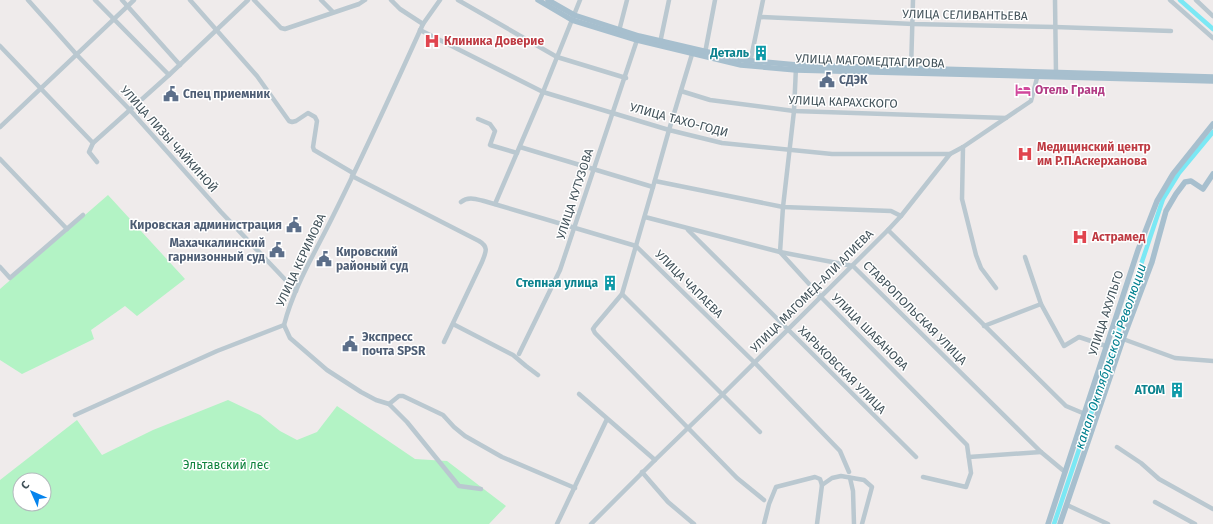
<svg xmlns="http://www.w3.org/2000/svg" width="1213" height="524" viewBox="0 0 1213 524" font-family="'Fira Sans',sans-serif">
<rect width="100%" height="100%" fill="#efebeb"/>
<g fill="#b3f3c5" fill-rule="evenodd">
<path d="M108,195L185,279L137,316L125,306L91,330L94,339L22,374L0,360V289Z"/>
<path d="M228,400L260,415L280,431L297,440L317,432L337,406L415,459L447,461L506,506L489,524H0V480L77,420L102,455L153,430ZM20,480H44V504H20Z"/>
</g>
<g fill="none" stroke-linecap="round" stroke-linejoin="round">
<g stroke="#7be8f4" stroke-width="4.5">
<path d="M1180,0L1213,29"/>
<path d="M1054,524L1163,199L1179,173L1213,132"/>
</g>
<g stroke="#bac8d0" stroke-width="4.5">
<path d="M28,0L77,55L130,110L221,212L296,291"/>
<path d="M95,0L169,75"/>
<path d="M122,0L180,65"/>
<path d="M190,0L257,76L289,121L292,122L296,121L308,113L315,117L317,121L313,147L314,150L353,173"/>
<path d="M254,0L281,28L285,29L359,4L365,0"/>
<path d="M321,0L333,12"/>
<path d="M391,0L400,9L423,24"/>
<path d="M458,0L557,57L626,78"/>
<path d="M1055,0L1056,74"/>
<path d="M1170,0L1213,38"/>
<path d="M1196,0L1213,16"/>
<path d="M760,17L913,24L1055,27L1171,31"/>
<path d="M420,30L543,92L669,130L722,143L832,154H950"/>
<path d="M619,31L627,0"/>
<path d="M660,43L669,0"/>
<path d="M0,46L93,143L89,152L97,162"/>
<path d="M693,51L669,130L653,187L622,294L595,326L593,329L595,333L737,478L764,500"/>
<path d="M705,53L715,0"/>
<path d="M750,63L763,0"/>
<path d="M796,67L794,111L783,207L780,252L821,297L967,445L971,473L966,487L923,477"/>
<path d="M911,70L913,0"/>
<path d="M681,91L710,100L794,111L1006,118"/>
<path d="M478,119L490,124L495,131L490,145L517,153"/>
<path d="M0,127L134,0"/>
<path d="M93,143L169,75L248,0"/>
<path d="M520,147L653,187"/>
<path d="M963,147L962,199L976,255L981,268L996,288"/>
<path d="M0,159L67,229"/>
<path d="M352,176L479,241C489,247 486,252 482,262L444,342"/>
<path d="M655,181L783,207L891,211L901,216"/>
<path d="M461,202C468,196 476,199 484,201L636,246L754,362L840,451L849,472"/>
<path d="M495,204L543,92L580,0"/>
<path d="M645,217L780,252L853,266L1041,452L1065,472"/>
<path d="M688,230L916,457"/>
<path d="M888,230L1066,406L1085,414"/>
<path d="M1025,257L1041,304L1064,346L1079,337L1106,346"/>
<path d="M0,267L10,278L83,215"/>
<path d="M622,294L760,432"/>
<path d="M453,324L513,355L526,366L538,375"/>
<path d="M284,325L290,338L327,370L361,392L376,400L389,404L399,396H403L443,415L454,427L465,436L502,457L575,488"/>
<path d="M984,326L1041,304"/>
<path d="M1123,339L1175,358L1213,361"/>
<path d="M519,354L560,270L638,37"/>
<path d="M579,394L655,460"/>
<path d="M389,404L407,422L459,486L481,489"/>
<path d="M75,415L217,351L284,325C294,286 316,251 334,214C365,152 394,88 423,24L440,0"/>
<path d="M1117,447L1141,463L1159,479L1213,509"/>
<path d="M969,457L1041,452"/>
<path d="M642,472L668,502L694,524"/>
<path d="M850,478L853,491L854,524"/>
<path d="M1155,502L1195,524"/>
<path d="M1067,505L1108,524"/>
<path d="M557,524L607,419"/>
<path d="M591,524L655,460L722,395L888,230L901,216L950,154L963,147L1031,101L1038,74"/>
<path d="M764,524L769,504L776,487L815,477L820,479L822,485L832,478L841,476L864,480L872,487L862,524"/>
<path d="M817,524L822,485"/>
</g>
<g stroke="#a7bfce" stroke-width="5.5">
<path d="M538,0L572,20L637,40L741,65L796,70L1213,81"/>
<path d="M548,0L574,15L639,36L742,60L797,65L1213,77"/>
<path d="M1048,524L1138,250L1157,201L1173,174L1213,124"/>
<path d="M1060,524L1123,339L1152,262L1166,211L1176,194L1185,182L1191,181L1203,189L1213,174"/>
</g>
</g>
<defs>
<symbol id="hospital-bare" viewBox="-9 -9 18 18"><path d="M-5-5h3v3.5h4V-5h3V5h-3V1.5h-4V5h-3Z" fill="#e0444e" stroke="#fff" stroke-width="2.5" paint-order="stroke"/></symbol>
<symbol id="building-bare" viewBox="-9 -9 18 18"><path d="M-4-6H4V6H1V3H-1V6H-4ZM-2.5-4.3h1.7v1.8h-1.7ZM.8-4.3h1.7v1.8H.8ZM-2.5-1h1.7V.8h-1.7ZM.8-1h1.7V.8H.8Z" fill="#0f9aa8" stroke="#fff" stroke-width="2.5" paint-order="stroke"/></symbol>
<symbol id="civic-bare" viewBox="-9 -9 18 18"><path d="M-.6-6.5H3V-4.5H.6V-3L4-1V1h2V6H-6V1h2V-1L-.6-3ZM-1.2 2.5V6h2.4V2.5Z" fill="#5c6f8a" stroke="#fff" stroke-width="2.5" paint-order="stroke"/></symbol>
<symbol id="hotel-bare" viewBox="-9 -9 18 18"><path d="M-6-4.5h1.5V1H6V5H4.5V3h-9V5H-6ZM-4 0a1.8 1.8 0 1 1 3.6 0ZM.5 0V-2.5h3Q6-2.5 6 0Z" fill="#d1479c" stroke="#fff" stroke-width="2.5" paint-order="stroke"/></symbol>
</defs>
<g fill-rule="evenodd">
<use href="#hospital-bare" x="421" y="30" width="22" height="22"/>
<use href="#building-bare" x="750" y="42" width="22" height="22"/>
<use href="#civic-bare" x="816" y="69" width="22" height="22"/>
<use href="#hotel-bare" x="1012" y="79" width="22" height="22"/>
<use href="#civic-bare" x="160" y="83" width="22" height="22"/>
<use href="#hospital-bare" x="1014" y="143" width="22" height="22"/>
<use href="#civic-bare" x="283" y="214" width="22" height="22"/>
<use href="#hospital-bare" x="1069" y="226" width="22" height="22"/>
<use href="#civic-bare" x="266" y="239" width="22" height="22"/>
<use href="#civic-bare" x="313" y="248" width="22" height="22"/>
<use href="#building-bare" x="599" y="272" width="22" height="22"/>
<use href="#civic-bare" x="339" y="333" width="22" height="22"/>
<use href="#building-bare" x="1166" y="379" width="22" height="22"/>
</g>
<g text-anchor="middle" stroke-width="3" stroke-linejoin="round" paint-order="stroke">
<g font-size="12" fill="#42525a" stroke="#fff">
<text transform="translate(965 15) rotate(1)" y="4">УЛИЦА СЕЛИВАНТЬЕВА</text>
<text transform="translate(870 61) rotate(2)" y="4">УЛИЦА МАГОМЕДТАГИРОВА</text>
<text transform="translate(843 102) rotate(2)" y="4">УЛИЦА КАРАХСКОГО</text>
<text transform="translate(679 120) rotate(15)" y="4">УЛИЦА ТАХО-ГОДИ</text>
<text transform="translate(169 139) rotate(48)" y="4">УЛИЦА ЛИЗЫ ЧАЙКИНОЙ</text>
<text transform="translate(575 194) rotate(-72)" y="4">УЛИЦА КУТУЗОВА</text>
<text transform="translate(301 260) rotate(-65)" y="4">УЛИЦА КЕРИМОВА</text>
<text transform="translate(689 284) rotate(45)" y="4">УЛИЦА ЧАПАЕВА</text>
<text transform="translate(812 291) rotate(-45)" y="4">УЛИЦА МАГОМЕД-АЛИ АЛИЕВА</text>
<text transform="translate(915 313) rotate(45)" y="4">СТАВРОПОЛЬСКАЯ УЛИЦА</text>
<text transform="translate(1106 313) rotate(-72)" y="4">УЛИЦА АХУЛЬГО</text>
<text transform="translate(870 332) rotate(45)" y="4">УЛИЦА ШАБАНОВА</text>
<text transform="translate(842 370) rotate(45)" y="4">ХАРЬКОВСКАЯ УЛИЦА</text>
</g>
<g font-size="12" font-weight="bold" fill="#be3a42" stroke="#fff" text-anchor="start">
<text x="444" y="45">Клиника Доверие</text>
<text x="1037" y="151">Медицинский центр<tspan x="1037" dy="14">им Р.П.Аскерханова</tspan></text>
<text x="1092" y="241">Астрамед</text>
</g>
<g font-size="12" font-weight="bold" fill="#0d838f" stroke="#fff" text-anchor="end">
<text x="749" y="57">Деталь</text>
<text x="598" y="287">Степная улица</text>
<text x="1165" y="394">АТОМ</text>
</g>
<g font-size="12" font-weight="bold" fill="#4e5e75" stroke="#fff" text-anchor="start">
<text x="839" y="84">СДЭК</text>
<text x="183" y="98">Спец приемник</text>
<text x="282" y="229" text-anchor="end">Кировская администрация</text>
<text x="265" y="247" text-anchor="end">Махачкалинский<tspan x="265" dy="14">гарнизонный суд</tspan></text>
<text x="336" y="256">Кировский<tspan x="336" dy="14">районый суд</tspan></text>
<text x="362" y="341">Экспресс<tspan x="362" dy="14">почта SPSR</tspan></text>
</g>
<g font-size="12" font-weight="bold" fill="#b23c85" stroke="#fff" text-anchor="start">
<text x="1035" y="94">Отель Гранд</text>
</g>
<g font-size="12" fill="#0d823b" stroke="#fff">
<text x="226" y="469">Эльтавский лес</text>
</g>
<g font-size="13" font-style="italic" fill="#038190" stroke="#fff">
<text transform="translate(1110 356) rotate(-71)" y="5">канал Октябрьской Революции</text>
</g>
</g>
<g transform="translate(32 492) rotate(315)"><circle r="19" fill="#ffffff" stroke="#b3babd"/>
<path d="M0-3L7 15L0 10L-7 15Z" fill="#0684ed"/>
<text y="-6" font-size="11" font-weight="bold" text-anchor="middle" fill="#42525a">С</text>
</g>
</svg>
